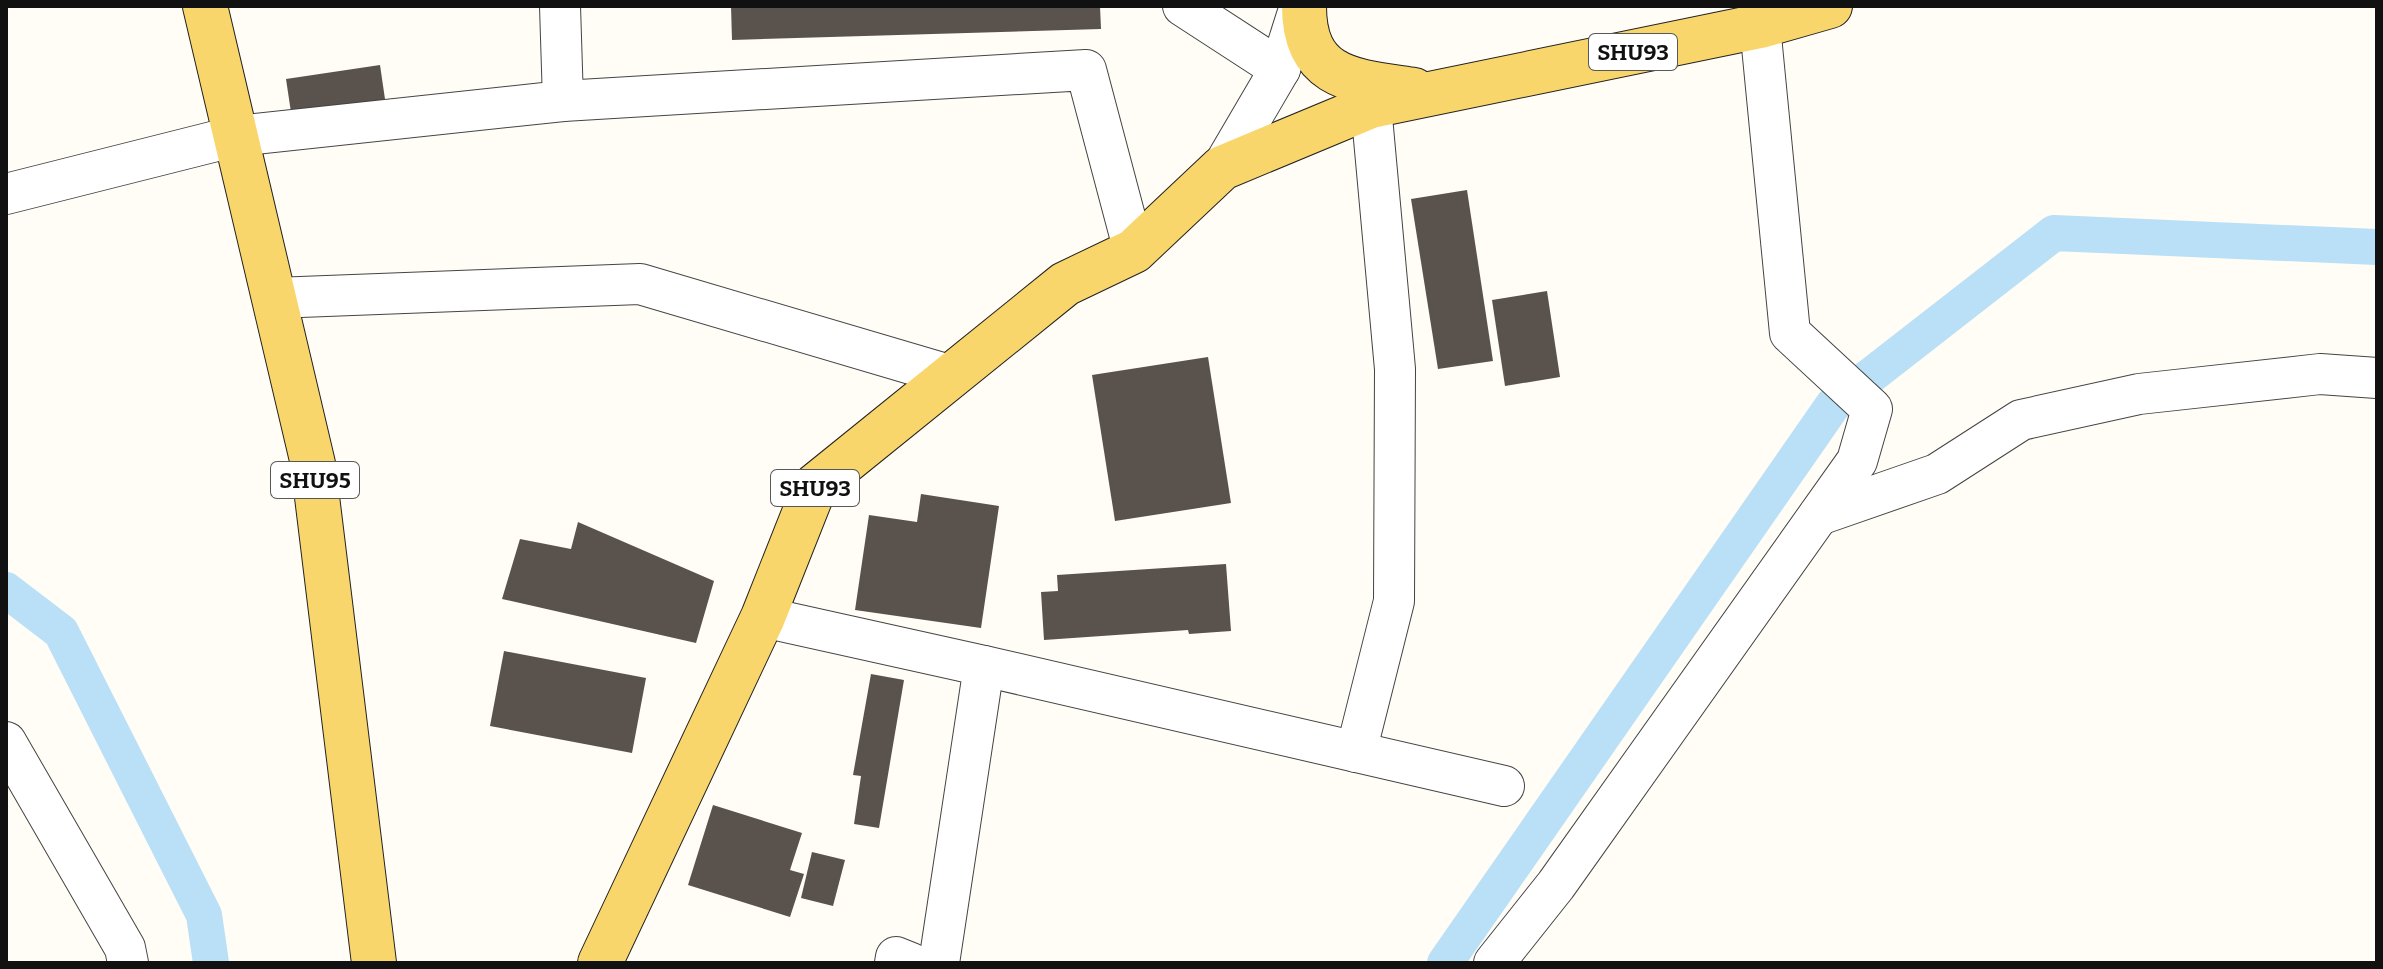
<svg xmlns="http://www.w3.org/2000/svg" width="2383" height="969" viewBox="0 0 2383 969" font-family="Bitter,serif">
<rect width="100%" height="100%" fill="#fffdf5"/>
<g fill="none" stroke-linecap="round" stroke-linejoin="round">
<g stroke="#b9e0f7" stroke-width="36">
<path d="M6,590L61,632L204,915L211,963"/>
<path d="M1445,963L1833,405L2054,233L2377,247"/>
</g>
</g>
<g fill="#5a524d">
<path d="M731,6H1100L1101,29L732,40Z"/>
<path d="M380,65L386,106L292,119L286,79Z"/>
<path d="M1467,190L1493,361L1438,369L1411,199Z"/>
<path d="M1547,291L1560,377L1505,386L1492,300Z"/>
<path d="M1208,357L1231,503L1115,521L1092,375Z"/>
<path d="M921,494L999,506L981,628L855,610L869,515L917,522Z"/>
<path d="M578,522L714,581L696,643L502,599L520,539L571,549Z"/>
<path d="M1226,564L1231,631L1189,634L1188,630L1044,640L1041,592L1058,591L1057,575Z"/>
<path d="M504,651L646,678L632,753L490,726Z"/>
<path d="M871,674L904,680L879,828L854,824L861,776L853,775Z"/>
<path d="M713,805L802,833L790,870L804,874L790,917L688,885Z"/>
<path d="M812,852L845,860L833,906L801,898Z"/>
</g>
<g fill="none" stroke-linecap="round" stroke-linejoin="round">
<defs>
<g id="minor">
<path d="M560,6L563,101L1086,70L1134,251"/>
<path d="M1183,6L1280,69"/>
<path d="M1222,168L1280,69L1300,6"/>
<path d="M6,194L236,136L563,101"/>
<path d="M274,298L640,284L952,376"/>
<path d="M1819,515L1937,474L2021,420L2139,394L2320,374L2377,378"/>
<path d="M763,617L984,666L939,963"/>
<path d="M984,666L1504,786"/>
<path d="M6,742L125,948L128,963"/>
<path d="M1356,752L1394,601L1395,369L1371,106"/>
<path d="M895,963L896,957L911,963"/>
<path d="M1494,963L1556,885L1857,461L1872,409L1790,333L1760,26"/>
</g>
<g id="major">
<path d="M205,6L313,464L374,963"/>
<path d="M1304,6C1304,80 1354,81 1414,90"/>
<path d="M600,963L763,617L815,486L1065,284L1134,251L1222,168L1371,106L1760,26L1830,6"/>
</g>
</defs>
<use href="#minor" stroke="#444" stroke-width="42"/>
<use href="#major" stroke="#222" stroke-width="46"/>
<use href="#minor" stroke="#fff" stroke-width="40"/>
<use href="#major" stroke="#f9d66b" stroke-width="44"/>
</g>
<g text-anchor="middle" stroke-width="8" stroke-linejoin="round" paint-order="stroke">
<g fill="#fff" stroke="#585858" stroke-width="2">
<rect x="1589" y="34" width="88" height="36" rx="6"/>
<rect x="271" y="462" width="88" height="36" rx="6"/>
<rect x="771" y="470" width="88" height="36" rx="6"/>
</g>
<g font-size="22" font-weight="bold" fill="#111">
<text x="1633" y="60">SHU93</text>
<text x="315" y="488">SHU95</text>
<text x="815" y="496">SHU93</text>
</g>
</g>
<rect width="2383" height="969" fill="none" stroke="#111111" stroke-width="16"/>
</svg>
